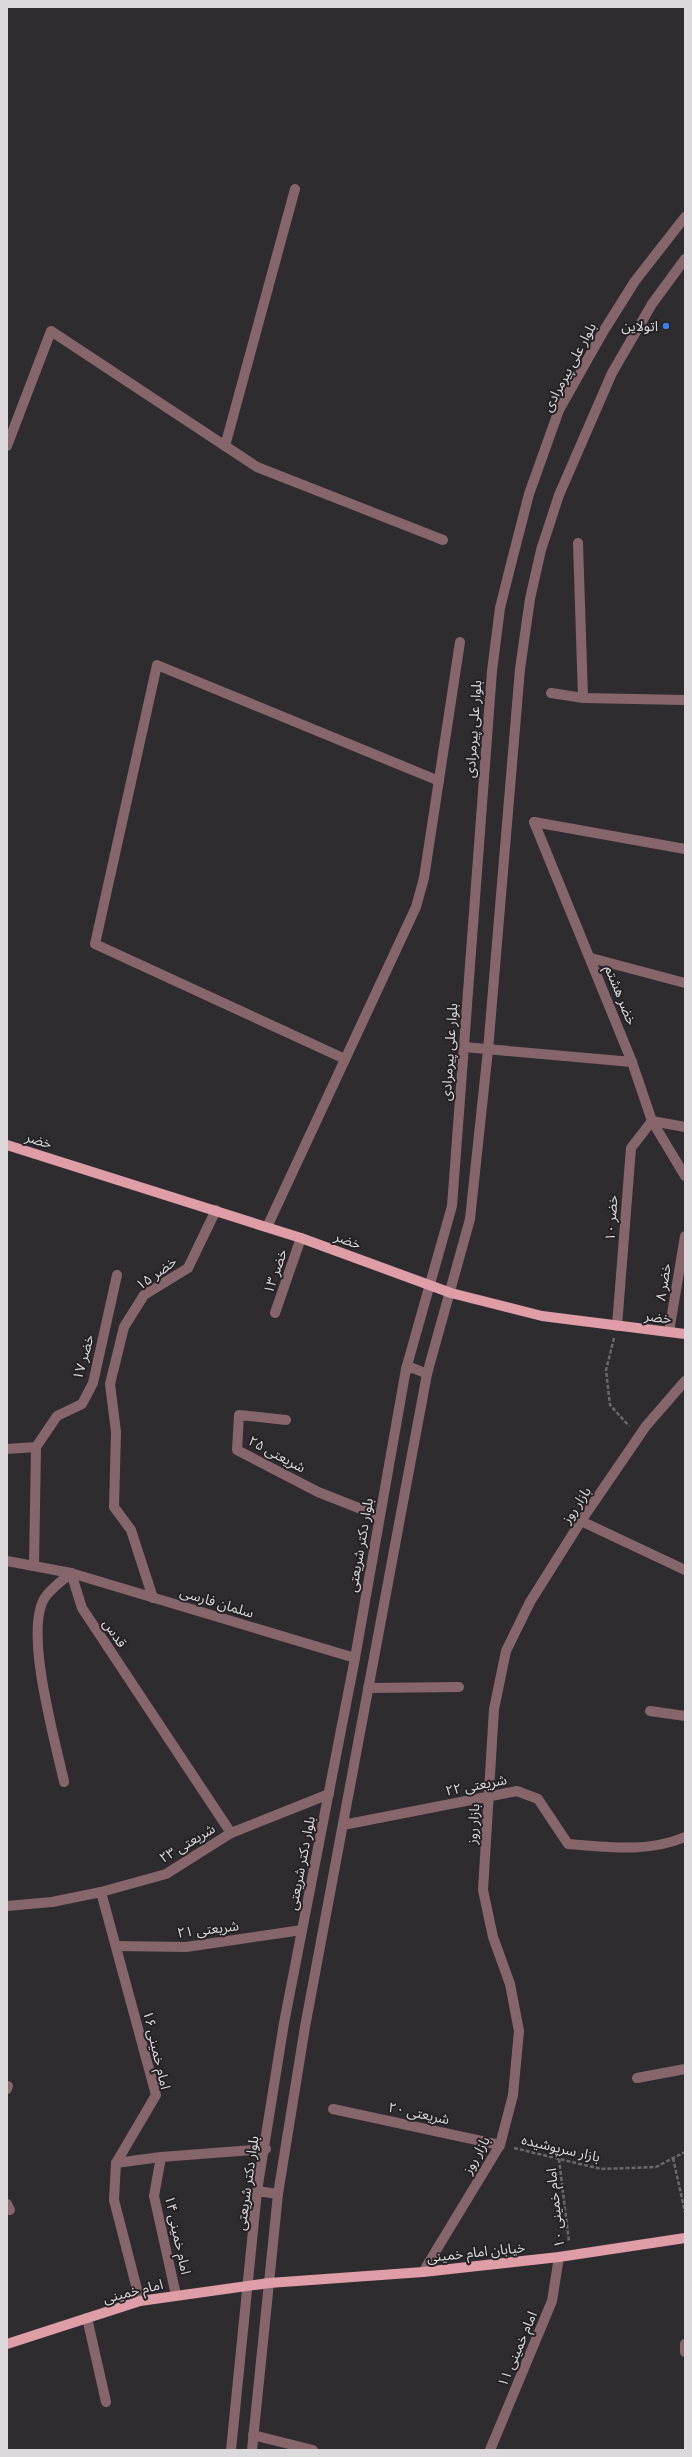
<svg xmlns="http://www.w3.org/2000/svg" width="692" height="2457" viewBox="0 0 692 2457" font-family="'PT Sans Narrow','Noto Sans Arabic',sans-serif">
<rect width="100%" height="100%" fill="#2f2c30"/>
<g fill="none" stroke-linecap="round" stroke-linejoin="round">
<g stroke="#6b686c" stroke-width="2.5" stroke-dasharray="4 2" stroke-linecap="butt">
<path d="M614,1338L606,1370L610,1405L629,1426"/>
<path d="M514,2148L601,2169L656,2167L685,2152"/>
<path d="M673,2158L685,2212"/>
<path d="M559,2159L569,2242"/>
</g>
<g stroke="#86666a" stroke-width="10">
<path d="M7,446L51,331L257,467L443,540"/>
<path d="M225,446L295,189"/>
<path d="M578,543L583,698"/>
<path d="M551,693L583,698L685,700"/>
<path d="M534,822L632,1062L652,1121L685,1176"/>
<path d="M534,822L685,849"/>
<path d="M591,958L685,983"/>
<path d="M464,1047L632,1062"/>
<path d="M345,1059L95,944L157,665L439,781"/>
<path d="M267,1227L416,907L424,878L460,642"/>
<path d="M275,1313L301,1238"/>
<path d="M617,1326L631,1148L652,1121L685,1127"/>
<path d="M669,1332L685,1236"/>
<path d="M406,1369L413,1368L427,1374"/>
<path d="M286,1420L239,1415L237,1450L318,1492L379,1516"/>
<path d="M36,1447L57,1416L82,1404L93,1383L117,1275"/>
<path d="M7,1449L36,1447"/>
<path d="M581,1521L685,1570"/>
<path d="M7,1561L71,1573L355,1658"/>
<path d="M34,1566L36,1447"/>
<path d="M71,1573L82,1608L231,1833"/>
<path d="M153,1598L131,1530L114,1507L116,1432L110,1384L124,1327L144,1295L188,1268L216,1210"/>
<path d="M368,1688L459,1687"/>
<path d="M650,1711L685,1716"/>
<path d="M64,1782C56,1743 22,1627 46,1596C52,1588 63,1580 71,1573"/>
<path d="M343,1825L517,1791L538,1799L568,1844C608,1847 647,1853 685,1837"/>
<path d="M101,1892L156,2095L116,2163L114,2200L140,2301"/>
<path d="M7,1906L52,1902L101,1892L166,1874L231,1833L329,1794"/>
<path d="M116,1946L186,1947L302,1930"/>
<path d="M637,2078L685,2069"/>
<path d="M7,2089L8,2086"/>
<path d="M333,2109L500,2145"/>
<path d="M161,2157L154,2196L176,2295"/>
<path d="M116,2163L161,2157L266,2149"/>
<path d="M257,2191L278,2194"/>
<path d="M7,2204L10,2210"/>
<path d="M423,2272L500,2145L513,2095L519,2031L510,1984L493,1937L483,1890L494,1709L506,1651L530,1602L581,1521L646,1426L685,1381"/>
<path d="M87,2318L106,2402"/>
<path d="M685,2344V2352"/>
<path d="M253,2435L313,2450"/>
<path d="M231,2450L257,2191L284,2023L355,1658L406,1369L452,1206L492,671L500,608L511,564L529,494L559,410L603,332L635,281L685,217"/>
<path d="M252,2450L278,2194L305,2027L427,1374L470,1219L488,1050L520,669L530,599L541,550L559,495L612,373L652,304L685,259"/>
<path d="M490,2450L552,2301L559,2257"/>
</g>
<g stroke="#df9da7" stroke-width="10">
<path d="M7,1145L301,1238L451,1293L542,1316L685,1334"/>
<path d="M7,2344L140,2301L269,2283L423,2272L559,2257L685,2238"/>
</g>
</g>
<circle fill="#3f7fe0" stroke="#252226" stroke-width="1.5" cx="666" cy="326" r="4"/>
<g text-anchor="middle" stroke-width="4" stroke-linejoin="round" paint-order="stroke">
<g font-size="14" fill="#dbd9dc" stroke="#252226" text-anchor="end">
<text x="658" y="331">اتولاین</text>
</g>
<g font-size="14" fill="#dbd9dc" stroke="#252226">
<text transform="translate(569 367) rotate(-62)" y="5">بلوار علی پیرمرادی</text>
<text transform="translate(473 729) rotate(-86)" y="5">بلوار علی پیرمرادی</text>
<text transform="translate(621 995) rotate(68)" y="5">خضر هشتم</text>
<text transform="translate(449 1052) rotate(-86)" y="5">بلوار علی پیرمرادی</text>
<text transform="translate(39 1140) rotate(17)" y="5">خضر</text>
<text transform="translate(611 1218) rotate(-86)" y="5">خضر ۱۰</text>
<text transform="translate(348 1240) rotate(20)" y="5">خضر</text>
<text transform="translate(275 1271) rotate(-71)" y="5">خضر ۱۳</text>
<text transform="translate(156 1273) rotate(-36)" y="5">خضر ۱۵</text>
<text transform="translate(663 1282) rotate(-81)" y="5">خضر ۸</text>
<text transform="translate(658 1317) rotate(7)" y="5">خضر</text>
<text transform="translate(83 1357) rotate(-75)" y="5">خضر ۱۷</text>
<text transform="translate(277 1454) rotate(28)" y="5">شریعتی ۲۵</text>
<text transform="translate(576 1505) rotate(-56)" y="5">بازار روز</text>
<text transform="translate(360 1545) rotate(-80)" y="5">بلوار دکتر شریعتی</text>
<text transform="translate(217 1602) rotate(17)" y="5">سلمان فارسی</text>
<text transform="translate(115 1633) rotate(56)" y="5">قدس</text>
<text transform="translate(476 1785) rotate(-11)" y="5">شریعتی ۲۲</text>
<text transform="translate(473 1824) rotate(-86)" y="5">بازار روز</text>
<text transform="translate(187 1843) rotate(-31)" y="5">شریعتی ۲۳</text>
<text transform="translate(301 1863) rotate(-79)" y="5">بلوار دکتر شریعتی</text>
<text transform="translate(208 1929) rotate(-7)" y="5">شریعتی ۲۱</text>
<text transform="translate(157 2050) rotate(77)" y="5">امام خمینی ۱۶</text>
<text transform="translate(419 2113) rotate(12)" y="5">شریعتی ۲۰</text>
<text transform="translate(561 2148) rotate(13)" y="5">بازار سرپوشیده</text>
<text transform="translate(476 2155) rotate(-61)" y="5">بازار روز</text>
<text transform="translate(247 2183) rotate(-82)" y="5">بلوار دکتر شریعتی</text>
<text transform="translate(555 2208) rotate(-96)" y="5">امام خمینی ۱۰</text>
<text transform="translate(178 2235) rotate(78)" y="5">امام خمینی ۱۴</text>
<text transform="translate(476 2252) rotate(-6)" y="5">خیابان امام خمینی</text>
<text transform="translate(133 2291) rotate(-14)" y="5">امام خمینی</text>
<text transform="translate(517 2349) rotate(-67)" y="5">امام خمینی ۱۱</text>
</g>
</g>
<rect width="692" height="2457" fill="none" stroke="#dbd9dc" stroke-width="16"/>
</svg>
